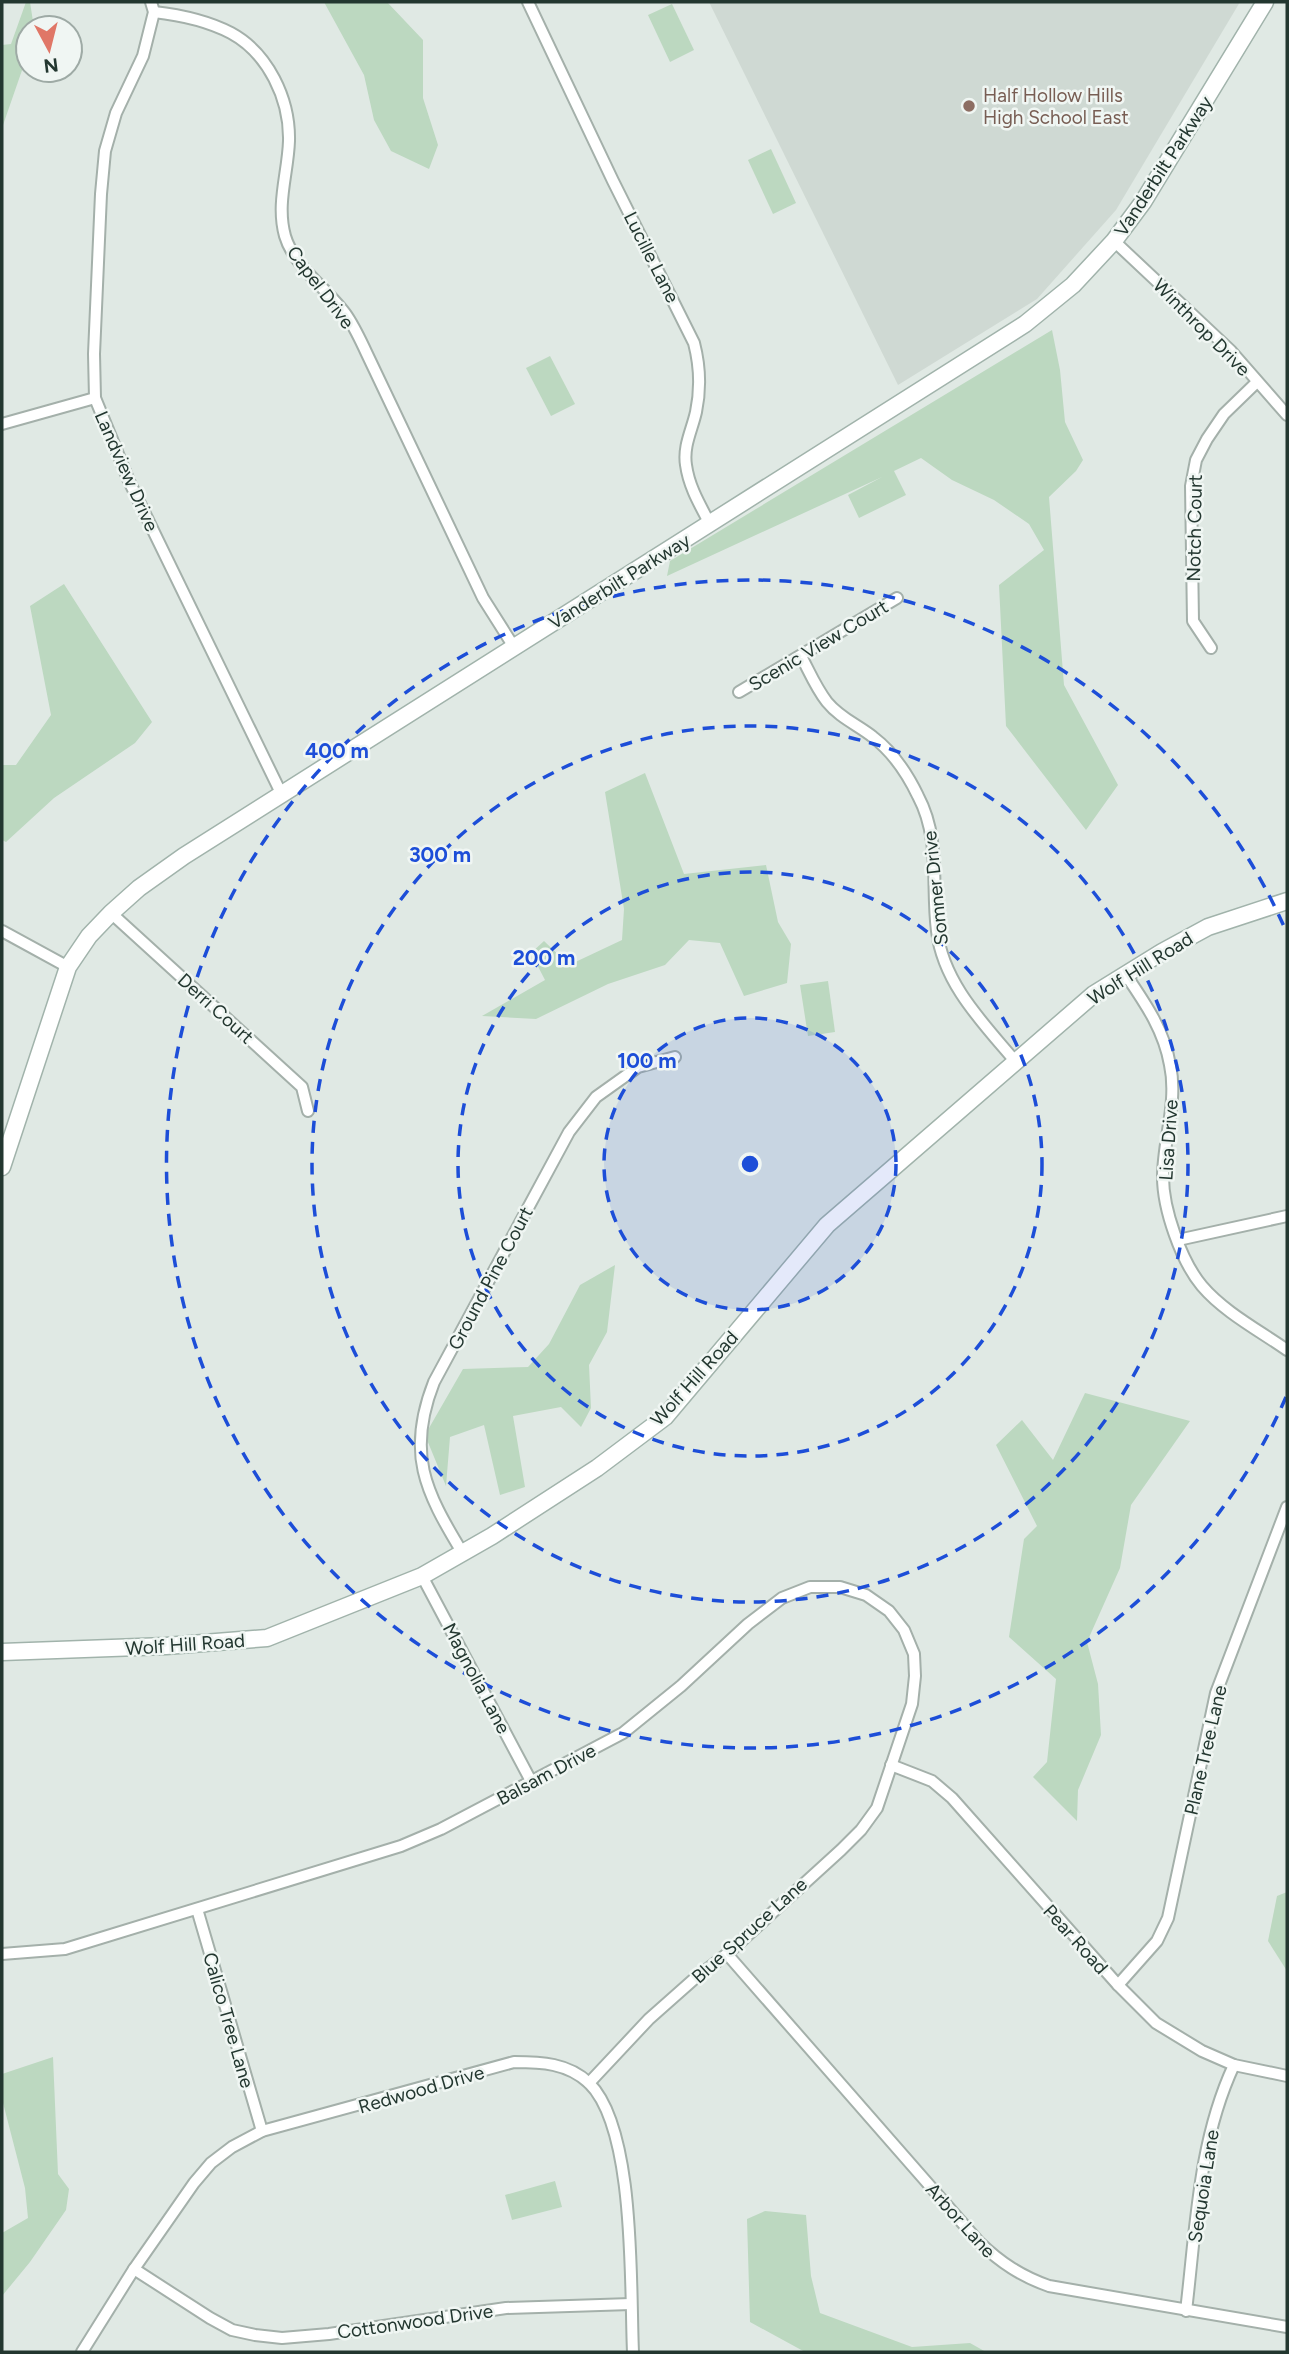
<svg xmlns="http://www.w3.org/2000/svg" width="1289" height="2354" viewBox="0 0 1289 2354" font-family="Figtree,sans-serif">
<rect width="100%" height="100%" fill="#e0e9e4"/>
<path fill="#cfd9d3" d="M709,2H1240L1116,210L1037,299L898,385Z"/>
<g fill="#bcd8c0">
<path d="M26,2H30L34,28H28V53L2,128V45L11,44Z"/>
<path d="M324,2H387L423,40V98L438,145L429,169L391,151L374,120L364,75Z"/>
<path d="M672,4L694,50L670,62L648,15Z"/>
<path d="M771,149L796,203L773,214L748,160Z"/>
<path d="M1052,330L1060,370L1065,422L1083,460L1076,471L1049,497L1064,685L1118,785L1086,830L1006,726L999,585L1044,550L1029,524L994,500L952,480L921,458L894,471L906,495L859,518L848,495L882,477L667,576L670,561Z"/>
<path d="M550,356L575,404L551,416L526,368Z"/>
<path d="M64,584L152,722L135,743L54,798L6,842L2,840V765H16L51,715L30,606Z"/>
<path d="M645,773L684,874L766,865L778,922L791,944L787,983L744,996L720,943L689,940L665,965L608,984L536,1019L482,1016L545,980L531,953L544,941L569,965L622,940L624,909L605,792Z"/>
<path d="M828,981L835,1032L808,1036L800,985Z"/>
<path d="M615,1265L607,1332L589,1365L591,1408L581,1427L561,1407L513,1416L525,1487L500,1495L484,1425L450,1437L446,1486L425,1435L463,1369L528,1367L549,1344L580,1285Z"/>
<path d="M1085,1393L1190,1421L1131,1505L1120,1568L1087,1642L1098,1684L1101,1735L1078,1790L1077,1821L1033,1777L1047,1762L1056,1679L1009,1637L1024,1539L1037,1526L996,1445L1022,1420L1053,1460Z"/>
<path d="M1287,1892V1971L1268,1941L1277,1896Z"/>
<path d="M53,2057L58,2174L69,2189L66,2210L30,2262L2,2296V2233L28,2218L25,2188L2,2099V2074Z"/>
<path d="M555,2181L562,2207L512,2220L505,2195Z"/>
<path d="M765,2211L806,2215L811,2276L820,2313L912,2347L970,2343L986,2352H805L750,2322L747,2219Z"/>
</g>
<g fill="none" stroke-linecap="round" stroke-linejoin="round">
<defs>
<g id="street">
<path d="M151,2L154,12L143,56L116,113L105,151L101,194L94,354L95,398L129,481L282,795"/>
<path d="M528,2L613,181L694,343C700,366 701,388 696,412C692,430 683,446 686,465C689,487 700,505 710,524"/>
<path d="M154,12C181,15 206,20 231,33C268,53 290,99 289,141C288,173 276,204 285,236C294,267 329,290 347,316C355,328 361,341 367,354L483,598L514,647"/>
<path d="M1114,241L1231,351L1287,415"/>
<path d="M2,424L95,398"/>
<path d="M1211,648L1193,621L1191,486L1196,460L1207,439L1224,414L1257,382"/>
<path d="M801,656C809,671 816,688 827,702C840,718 858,725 873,737C894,753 907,773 918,796C941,839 931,885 937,931C943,983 983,1023 1015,1061"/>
<path d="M739,692L897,598"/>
<path d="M111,913L302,1087L308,1111"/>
<path d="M2,931L68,967"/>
<path d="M1126,975C1145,1003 1164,1030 1170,1065C1178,1102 1163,1140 1163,1177C1163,1209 1181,1261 1202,1286C1224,1312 1260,1331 1287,1350"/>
<path d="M1178,1240L1287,1216"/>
<path d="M462,1552C425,1491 406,1453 434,1382L569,1132L596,1097L638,1067L675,1057"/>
<path d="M422,1576L531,1781"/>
<path d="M891,1765L932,1781L952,1798L1118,1985L1156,2023L1202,2051L1234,2065L1287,2076"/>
<path d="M197,1909L262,2131"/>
<path d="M2,1954L65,1949L401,1846L441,1829L623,1733L681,1686L748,1624L782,1598L810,1587H840L866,1595L889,1611L904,1630L914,1654L915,1676L912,1704L877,1808L861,1830L841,1850L727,1954L693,1980L649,2019L589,2083"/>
<path d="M727,1954L979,2242C1001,2263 1021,2276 1049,2286L1287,2327"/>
<path d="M1118,1985L1157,1941L1168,1918L1216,1693L1287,1507"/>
<path d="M134,2269L210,2318L232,2330L255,2335L282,2338L329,2334L506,2308L631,2304"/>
<path d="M1186,2311C1196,2228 1198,2142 1234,2065"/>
<path d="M82,2352L134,2269L194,2183L211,2163L232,2147L262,2131L514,2062C541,2062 568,2063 589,2083C636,2129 630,2287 633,2352"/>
</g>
<g id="secondary">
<path d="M2,1167L68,967L89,936L111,913L139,888L184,856L1025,324L1073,285L1114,241L1143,202L1265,2"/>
<path d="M2,1652L166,1646L267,1638L422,1576L492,1536L597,1468L665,1417L827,1225L1094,994L1162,952L1208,927L1287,901"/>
</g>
</defs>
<use href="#street" stroke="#a4b0aa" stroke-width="14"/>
<use href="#secondary" stroke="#a1b3ab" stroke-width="19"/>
<use href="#street" stroke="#fff" stroke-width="10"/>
<use href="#secondary" stroke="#fff" stroke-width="16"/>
</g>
<circle cx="750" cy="1164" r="146" fill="#1d4ed8" fill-opacity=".12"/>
<g fill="none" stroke="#1d4ed8" stroke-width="3.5" stroke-dasharray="12 9">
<circle cx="750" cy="1164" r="146"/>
<circle cx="750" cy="1164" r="292"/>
<circle cx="750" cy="1164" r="438"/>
<path d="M1286 1397A584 584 0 1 1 1286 931"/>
</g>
<circle fill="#8d6e63" stroke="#f0f6f3" stroke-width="2.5" cx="969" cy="106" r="7"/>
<g text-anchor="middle" stroke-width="5" stroke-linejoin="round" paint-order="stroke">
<g font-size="19" fill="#785e54" stroke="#f0f6f3" text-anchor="start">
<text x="983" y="102">Half Hollow Hills<tspan x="983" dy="22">High School East</tspan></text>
</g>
<g font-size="19" fill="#233730" stroke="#f0f6f3">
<text transform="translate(1163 166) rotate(-57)" y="7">Vanderbilt Parkway</text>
<text transform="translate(652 257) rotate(63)" y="7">Lucille Lane</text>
<text transform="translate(321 287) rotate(53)" y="7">Capel Drive</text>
<text transform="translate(1202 327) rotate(45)" y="7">Winthrop Drive</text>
<text transform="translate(127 471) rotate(66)" y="7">Landview Drive</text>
<text transform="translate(1194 528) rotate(-89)" y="7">Notch Court</text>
<text transform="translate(619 581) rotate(-32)" y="7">Vanderbilt Parkway</text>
<text transform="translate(818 645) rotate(-31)" y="7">Scenic View Court</text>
<text transform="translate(935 888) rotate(-96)" y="7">Somner Drive</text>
<text transform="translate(1140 968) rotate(-32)" y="7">Wolf Hill Road</text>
<text transform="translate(216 1008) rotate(42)" y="7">Derri Court</text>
<text transform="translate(1168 1140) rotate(-86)" y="7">Lisa Drive</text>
<text transform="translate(490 1278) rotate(-62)" y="7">Ground Pine Court</text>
<text transform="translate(694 1378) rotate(-48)" y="7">Wolf Hill Road</text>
<text transform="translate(185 1644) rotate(-4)" y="7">Wolf Hill Road</text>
<text transform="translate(477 1678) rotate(62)" y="7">Magnolia Lane</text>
<text transform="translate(1205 1750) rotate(-77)" y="7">Plane Tree Lane</text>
<text transform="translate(546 1774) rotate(-28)" y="7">Balsam Drive</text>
<text transform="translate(749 1930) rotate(-42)" y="7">Blue Spruce Lane</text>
<text transform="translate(1076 1939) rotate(48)" y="7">Pear Road</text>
<text transform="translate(229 2020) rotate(74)" y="7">Calico Tree Lane</text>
<text transform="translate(421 2089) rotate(-16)" y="7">Redwood Drive</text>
<text transform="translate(1203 2186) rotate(-81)" y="7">Sequoia Lane</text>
<text transform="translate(961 2220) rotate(48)" y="7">Arbor Lane</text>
<text transform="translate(415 2321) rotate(-8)" y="7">Cottonwood Drive</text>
</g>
</g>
<circle cx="750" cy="1164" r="10" fill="#1d4ed8" stroke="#f0f6f3" stroke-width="3.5"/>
<g font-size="21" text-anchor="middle" font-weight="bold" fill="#1d4ed8" stroke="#f0f6f3" stroke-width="5" stroke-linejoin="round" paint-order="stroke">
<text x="337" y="758">400 m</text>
<text x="440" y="862">300 m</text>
<text x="544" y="965">200 m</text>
<text x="647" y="1068">100 m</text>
</g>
<rect width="1289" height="2354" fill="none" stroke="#233730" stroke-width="7"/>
<g transform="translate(49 49) rotate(173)"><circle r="33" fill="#f0f6f3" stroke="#9eaaa5" stroke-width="2"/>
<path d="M0-5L12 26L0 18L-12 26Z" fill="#e07767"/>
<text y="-10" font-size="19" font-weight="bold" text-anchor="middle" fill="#233730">N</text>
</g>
</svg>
